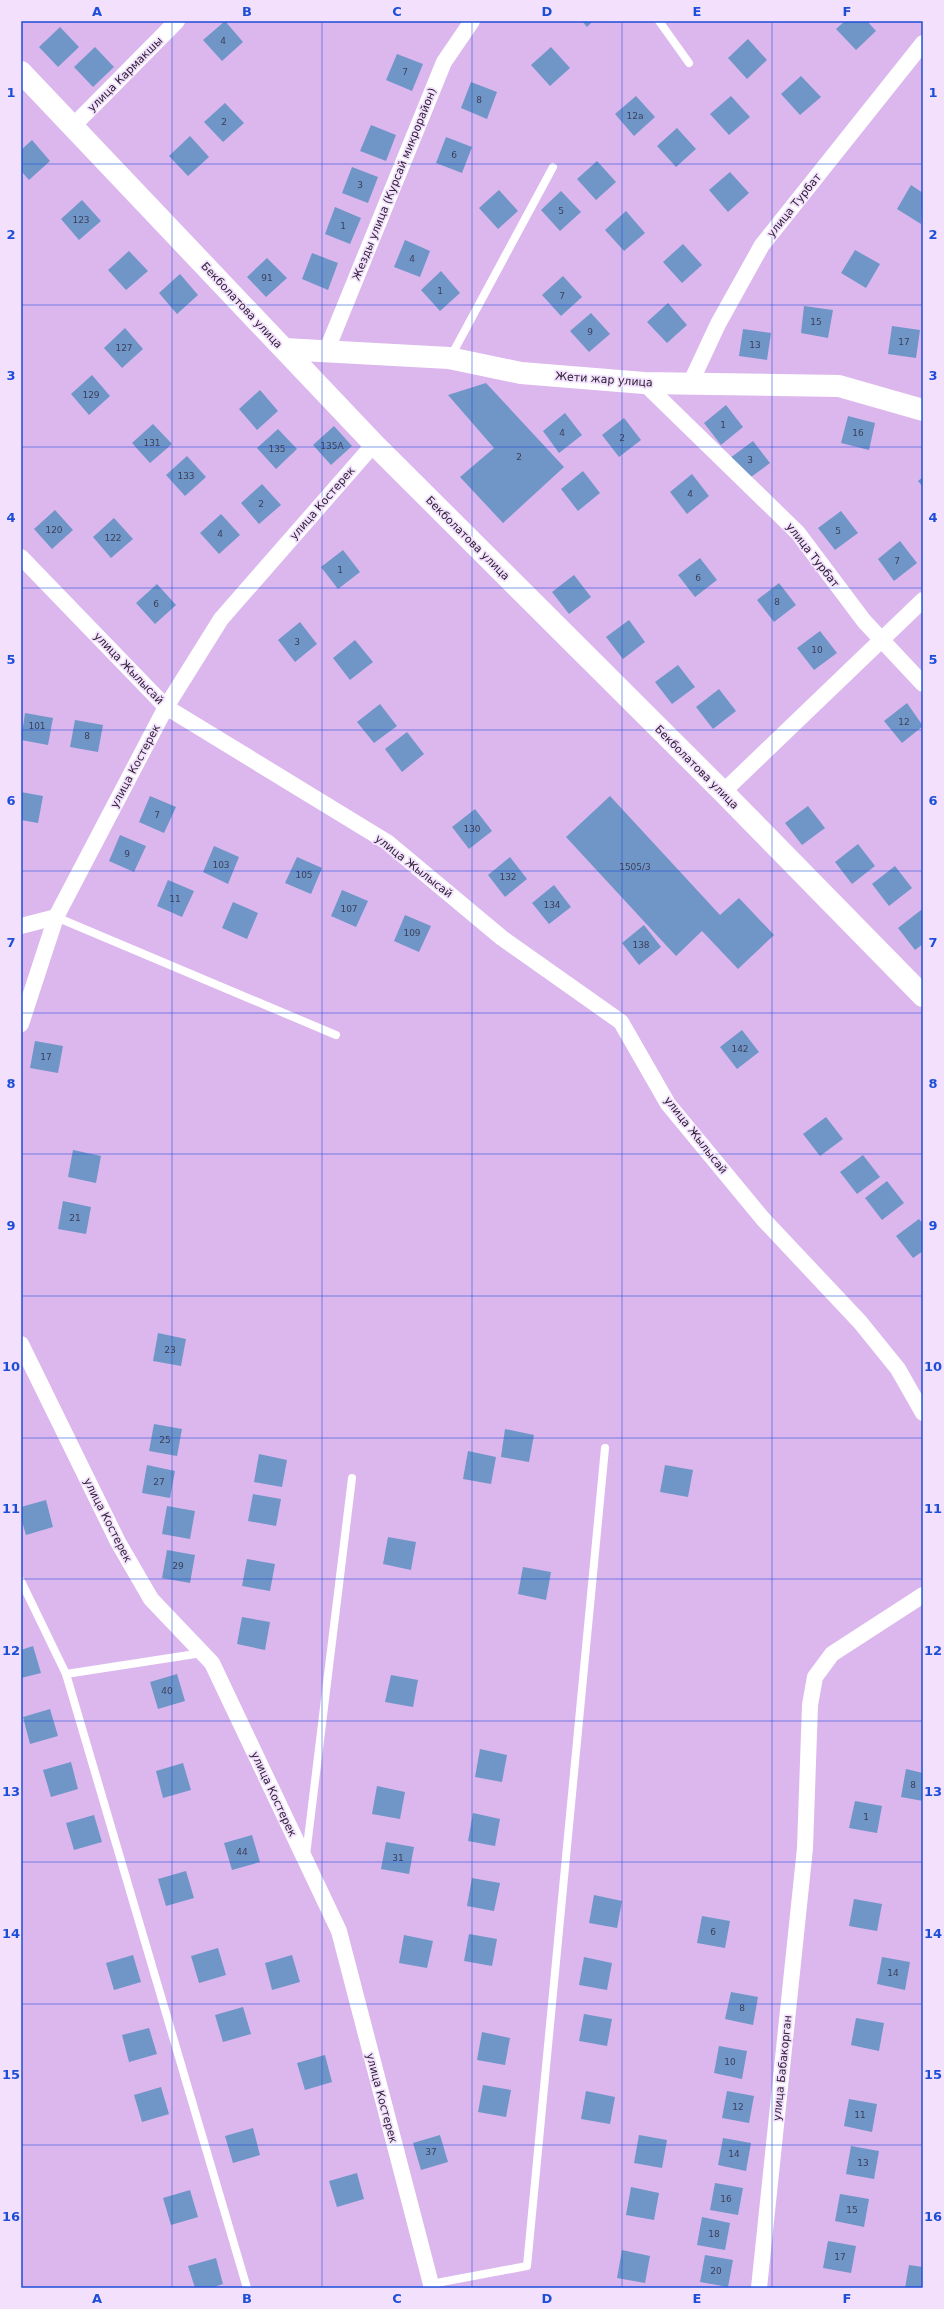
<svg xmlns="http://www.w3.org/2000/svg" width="944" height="2309" viewBox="0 0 944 2309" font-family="'DejaVu Sans',sans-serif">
<rect width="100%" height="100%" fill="#dcb7ee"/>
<g fill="#6f96c7">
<path d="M225,21L243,42L222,61L203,40Z"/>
<path d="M582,21H593L587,27Z"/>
<path d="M845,21H867L876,31L856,50L836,29Z"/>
<path d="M60,27L79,47L58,67L39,47Z"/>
<path d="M748,39L767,60L747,79L728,58Z"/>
<path d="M95,47L114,67L93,87L74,67Z"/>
<path d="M551,47L570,68L550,86L531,65Z"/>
<path d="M397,54L423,64L412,91L386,80Z"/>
<path d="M801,76L821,97L800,115L781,94Z"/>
<path d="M471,82L497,92L487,119L461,108Z"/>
<path d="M636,96L655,117L634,136L615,114Z"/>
<path d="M731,96L750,117L729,135L710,114Z"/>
<path d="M225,103L244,123L223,142L204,122Z"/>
<path d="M371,125L396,135L386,161L360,151Z"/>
<path d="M677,128L696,149L676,167L657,146Z"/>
<path d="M190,136L209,157L188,176L169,156Z"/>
<path d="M446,137L472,147L462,173L436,163Z"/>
<path d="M32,140L50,161L29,180L21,171V150Z"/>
<path d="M597,161L616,182L596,200L577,179Z"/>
<path d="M352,167L378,177L368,203L342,193Z"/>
<path d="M730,172L749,193L728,212L709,190Z"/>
<path d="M911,185L923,193L921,224L897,209Z"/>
<path d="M499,190L518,211L498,229L479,208Z"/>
<path d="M561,191L581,212L560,231L541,210Z"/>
<path d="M82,200L101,221L79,240L61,219Z"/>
<path d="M335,207L361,218L350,244L325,234Z"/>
<path d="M626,211L645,233L624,251L605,230Z"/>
<path d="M405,240L430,251L420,277L394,267Z"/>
<path d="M683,244L702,265L682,283L663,262Z"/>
<path d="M855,250L880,264L866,288L841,273Z"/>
<path d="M129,251L148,271L126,290L108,270Z"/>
<path d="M312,253L338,263L328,290L302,279Z"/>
<path d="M267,258L287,278L266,297L247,277Z"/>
<path d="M441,271L460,293L440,311L421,290Z"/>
<path d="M180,274L198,295L177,314L159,293Z"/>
<path d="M563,276L582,297L561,316L542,295Z"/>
<path d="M668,303L687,325L667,343L647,322Z"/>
<path d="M804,306L833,310L828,338L801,333Z"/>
<path d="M591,313L610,334L589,352L570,331Z"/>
<path d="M892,326L920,330L916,358L888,354Z"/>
<path d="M125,328L143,349L122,368L104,348Z"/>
<path d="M743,329L771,333L767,360L739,356Z"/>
<path d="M92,375L110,396L89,415L71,394Z"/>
<path d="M486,383L564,467L503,523L460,477L494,448L448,395Z"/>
<path d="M260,390L278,411L257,430L239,409Z"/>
<path d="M726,405L743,427L721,445L704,423Z"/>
<path d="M565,413L582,435L559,453L543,431Z"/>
<path d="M848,416L875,423L869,450L841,443Z"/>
<path d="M624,418L641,440L619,457L602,435Z"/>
<path d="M153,424L172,444L150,463L132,443Z"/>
<path d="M334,426L352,446L331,465L313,445Z"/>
<path d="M278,429L297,449L276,469L257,448Z"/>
<path d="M753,441L770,463L747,480L730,458Z"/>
<path d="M187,456L206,477L185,496L166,475Z"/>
<path d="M583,471L600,493L578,511L561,489Z"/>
<path d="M692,474L709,496L687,514L670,492Z"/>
<path d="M923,477V487L918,481Z"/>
<path d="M262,484L281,505L259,524L241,503Z"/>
<path d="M55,510L73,530L52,549L34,529Z"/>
<path d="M841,511L858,533L835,550L818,528Z"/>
<path d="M221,514L240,535L219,554L200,533Z"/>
<path d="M114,518L133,539L111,558L93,537Z"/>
<path d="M900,541L917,563L894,581L878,559Z"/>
<path d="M343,550L360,572L338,589L321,567Z"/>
<path d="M700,558L717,580L695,597L678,575Z"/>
<path d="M574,575L591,597L569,614L552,592Z"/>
<path d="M779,583L796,605L774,622L757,600Z"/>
<path d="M157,584L176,605L155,624L136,603Z"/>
<path d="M629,620L645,642L623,659L606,637Z"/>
<path d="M300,622L317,644L295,662L278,640Z"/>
<path d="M820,631L837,653L814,670L797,648Z"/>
<path d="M355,640L373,662L350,680L333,658Z"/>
<path d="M678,665L695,687L672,704L655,682Z"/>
<path d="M719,689L736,711L713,729L696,707Z"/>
<path d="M907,703L923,726L902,743L884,721Z"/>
<path d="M380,704L397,726L374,743L357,722Z"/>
<path d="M25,713L53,718L48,745L21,740Z"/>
<path d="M75,720L103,725L98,752L70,747Z"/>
<path d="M407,732L424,754L402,772L385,749Z"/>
<path d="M21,792L43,796L38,823L21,820Z"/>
<path d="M150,796L176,807L164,833L139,822Z"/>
<path d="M610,796L720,915L739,898L774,935L738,969L702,931L676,956L566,837Z"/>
<path d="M808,806L825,828L802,845L785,823Z"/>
<path d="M475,809L492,831L469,849L452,827Z"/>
<path d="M120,835L146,846L134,872L109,861Z"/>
<path d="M858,844L875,866L852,884L835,862Z"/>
<path d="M214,846L239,857L228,884L203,872Z"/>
<path d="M297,857L322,868L311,894L285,883Z"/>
<path d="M510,857L527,879L505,897L488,875Z"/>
<path d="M895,866L912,888L889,906L872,884Z"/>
<path d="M168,880L194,891L182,917L157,906Z"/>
<path d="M554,885L571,907L549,924L532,903Z"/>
<path d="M342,890L368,901L356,927L331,916Z"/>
<path d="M233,902L258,913L247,939L222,928Z"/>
<path d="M921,910L923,913V944L915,950L898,928Z"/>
<path d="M405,915L431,926L419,952L394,941Z"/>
<path d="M644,925L661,947L639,965L622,943Z"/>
<path d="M742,1030L759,1052L737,1069L720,1047Z"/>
<path d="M35,1041L63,1046L58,1073L30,1068Z"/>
<path d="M826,1117L843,1139L820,1156L803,1134Z"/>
<path d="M73,1150L101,1156L96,1183L68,1177Z"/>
<path d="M863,1155L880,1177L857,1194L840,1172Z"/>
<path d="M887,1181L904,1203L882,1220L865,1198Z"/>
<path d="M63,1201L91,1207L86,1234L58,1229Z"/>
<path d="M919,1219L923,1224V1251L913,1258L896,1236Z"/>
<path d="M158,1333L186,1339L181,1366L153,1361Z"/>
<path d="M154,1424L182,1429L177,1456L149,1451Z"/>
<path d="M505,1429L534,1435L529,1462L501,1457Z"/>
<path d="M468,1451L496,1457L491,1484L463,1479Z"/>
<path d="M259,1454L287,1460L282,1487L254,1482Z"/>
<path d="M147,1465L175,1471L170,1498L142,1493Z"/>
<path d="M665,1465L693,1470L688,1497L660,1492Z"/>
<path d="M253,1494L281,1499L276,1526L248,1521Z"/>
<path d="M46,1500L53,1527L26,1535L21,1518V1507Z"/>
<path d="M167,1506L195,1511L190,1539L162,1534Z"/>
<path d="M388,1537L416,1542L411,1570L383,1564Z"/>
<path d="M167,1550L195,1555L190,1583L162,1578Z"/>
<path d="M247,1559L275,1564L270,1591L242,1586Z"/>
<path d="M523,1567L551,1572L546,1600L518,1594Z"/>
<path d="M242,1617L270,1622L265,1650L237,1644Z"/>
<path d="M33,1646L41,1673L21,1678V1650Z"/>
<path d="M177,1674L185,1701L158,1709L150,1682Z"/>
<path d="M391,1675L418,1680L413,1707L385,1702Z"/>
<path d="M50,1709L58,1736L30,1744L23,1717Z"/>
<path d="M480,1749L507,1755L502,1782L475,1777Z"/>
<path d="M71,1762L78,1789L51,1797L43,1770Z"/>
<path d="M183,1763L191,1790L163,1798L156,1771Z"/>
<path d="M906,1769L923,1773V1801L901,1797Z"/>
<path d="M377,1786L405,1792L400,1819L372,1814Z"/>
<path d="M855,1801L882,1806L877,1833L849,1828Z"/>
<path d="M473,1813L500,1819L495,1846L468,1841Z"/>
<path d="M94,1815L102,1842L74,1850L66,1823Z"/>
<path d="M252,1835L260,1862L232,1870L224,1843Z"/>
<path d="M386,1842L414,1847L409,1874L381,1869Z"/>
<path d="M186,1871L194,1898L166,1906L158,1879Z"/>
<path d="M472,1878L500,1883L494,1911L467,1906Z"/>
<path d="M594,1895L622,1901L617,1928L589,1923Z"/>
<path d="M854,1899L882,1904L877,1931L849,1926Z"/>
<path d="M702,1916L730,1921L725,1948L697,1943Z"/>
<path d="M469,1934L497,1939L492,1966L464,1961Z"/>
<path d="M404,1935L433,1941L427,1968L399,1963Z"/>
<path d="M218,1948L226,1975L199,1983L191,1956Z"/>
<path d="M133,1955L141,1982L114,1990L106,1963Z"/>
<path d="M292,1955L300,1982L272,1990L265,1963Z"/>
<path d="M584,1957L612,1963L607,1990L579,1985Z"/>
<path d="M882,1957L910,1962L905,1990L877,1984Z"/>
<path d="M731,1992L758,1997L753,2025L725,2019Z"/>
<path d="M243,2007L251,2034L223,2042L215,2015Z"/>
<path d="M584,2014L612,2019L607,2046L579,2041Z"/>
<path d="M856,2018L884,2023L879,2051L851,2045Z"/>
<path d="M149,2028L157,2054L129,2062L122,2035Z"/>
<path d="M482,2032L510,2038L505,2065L477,2060Z"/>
<path d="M719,2046L747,2051L742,2079L714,2073Z"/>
<path d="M325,2055L332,2082L305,2090L297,2063Z"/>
<path d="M483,2085L511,2090L506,2117L478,2112Z"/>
<path d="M161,2087L169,2114L142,2122L134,2095Z"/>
<path d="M586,2091L615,2097L610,2124L581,2119Z"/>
<path d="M727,2091L754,2096L749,2123L722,2118Z"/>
<path d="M849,2099L877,2104L872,2132L844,2126Z"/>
<path d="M253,2128L260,2155L233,2163L225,2136Z"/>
<path d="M440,2135L448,2162L421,2170L413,2143Z"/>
<path d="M639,2135L667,2140L662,2168L634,2163Z"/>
<path d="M723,2138L751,2143L746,2171L718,2165Z"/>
<path d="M851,2146L879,2151L874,2179L846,2174Z"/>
<path d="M357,2173L364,2199L337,2207L329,2181Z"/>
<path d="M715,2183L743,2188L738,2215L710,2210Z"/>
<path d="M631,2187L659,2193L654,2220L626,2215Z"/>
<path d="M190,2190L198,2217L171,2225L163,2198Z"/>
<path d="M840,2194L869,2199L864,2227L835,2221Z"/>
<path d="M702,2217L730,2223L725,2250L697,2245Z"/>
<path d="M828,2241L856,2246L851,2273L823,2268Z"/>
<path d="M622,2250L650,2256L645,2283L617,2278Z"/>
<path d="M705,2255L733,2260L728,2287L700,2282Z"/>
<path d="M216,2258L223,2284L211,2288H195L188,2266Z"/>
<path d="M909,2265L923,2267V2288H905Z"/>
</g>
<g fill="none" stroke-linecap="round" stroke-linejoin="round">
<g stroke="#fff" stroke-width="8">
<path d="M659,21L689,63"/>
<path d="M450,358L553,167"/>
<path d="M56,917L336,1035"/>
<path d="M21,1581L66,1674L247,2288"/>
<path d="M66,1674L202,1653"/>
<path d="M306,1855L352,1478"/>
<path d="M431,2284L527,2266L605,1448"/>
</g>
<g stroke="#fff" stroke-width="16">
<path d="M73,126L177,21"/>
<path d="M326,352L444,62L472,21"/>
<path d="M644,383L798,533L864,621L923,684"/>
<path d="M690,384L718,324L762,245L923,43"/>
<path d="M21,557L166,707L387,842L502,938L621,1022L668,1104L763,1219L860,1322L898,1369L923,1413"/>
<path d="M723,792L923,600"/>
<path d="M21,926L56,917"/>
<path d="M21,1024L56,917L166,707L221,619L374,444"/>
<path d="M21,1344L118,1542L151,1599L212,1663L339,1931L432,2288"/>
<path d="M759,2288L805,1848L810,1705L815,1677L832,1654L923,1595"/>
</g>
<g stroke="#fff" stroke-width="22">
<path d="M21,72L374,444L723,792L923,996"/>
<path d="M284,349L449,358L521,373L644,383L839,386L923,410"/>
</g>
</g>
<path fill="none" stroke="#1d4ed8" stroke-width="1" stroke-opacity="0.55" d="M172,21V2288M322,21V2288M472,21V2288M622,21V2288M772,21V2288M21,164H923M21,305H923M21,447H923M21,588H923M21,730H923M21,871H923M21,1013H923M21,1154H923M21,1296H923M21,1438H923M21,1579H923M21,1721H923M21,1862H923M21,2004H923M21,2145H923"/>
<g text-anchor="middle" stroke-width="3.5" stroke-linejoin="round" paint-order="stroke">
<g font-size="9" fill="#3e3e5a">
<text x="223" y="44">4</text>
<text x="405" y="75">7</text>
<text x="479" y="103">8</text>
<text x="635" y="119">12а</text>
<text x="224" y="125">2</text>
<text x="454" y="158">6</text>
<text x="360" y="188">3</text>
<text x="561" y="214">5</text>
<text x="81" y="223">123</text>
<text x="343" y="229">1</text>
<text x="412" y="262">4</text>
<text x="267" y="281">91</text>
<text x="440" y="294">1</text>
<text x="562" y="299">7</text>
<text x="816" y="325">15</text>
<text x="590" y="335">9</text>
<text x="904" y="345">17</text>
<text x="755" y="348">13</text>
<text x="124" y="351">127</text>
<text x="91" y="398">129</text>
<text x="723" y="428">1</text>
<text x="562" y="436">4</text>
<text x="858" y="436">16</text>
<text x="622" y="441">2</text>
<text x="152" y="446">131</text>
<text x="332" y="449">135А</text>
<text x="277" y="452">135</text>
<text x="519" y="460">2</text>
<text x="750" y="463">3</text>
<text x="186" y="479">133</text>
<text x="690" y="497">4</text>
<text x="261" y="507">2</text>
<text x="54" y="533">120</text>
<text x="838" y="534">5</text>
<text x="220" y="537">4</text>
<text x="113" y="541">122</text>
<text x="897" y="564">7</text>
<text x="340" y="573">1</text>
<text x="698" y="581">6</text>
<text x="777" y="605">8</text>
<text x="156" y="607">6</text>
<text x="297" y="645">3</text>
<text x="817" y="653">10</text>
<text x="904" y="725">12</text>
<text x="37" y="729">101</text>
<text x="87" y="739">8</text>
<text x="157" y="818">7</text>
<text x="472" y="832">130</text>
<text x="127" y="857">9</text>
<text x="221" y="868">103</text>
<text x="635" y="870">1505/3</text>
<text x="304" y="878">105</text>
<text x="508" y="880">132</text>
<text x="175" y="902">11</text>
<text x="552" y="908">134</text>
<text x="349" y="912">107</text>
<text x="412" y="936">109</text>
<text x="641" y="948">138</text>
<text x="740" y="1052">142</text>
<text x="46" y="1060">17</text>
<text x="75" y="1221">21</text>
<text x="170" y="1353">23</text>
<text x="165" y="1443">25</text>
<text x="159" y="1485">27</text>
<text x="178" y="1569">29</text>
<text x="167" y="1694">40</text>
<text x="913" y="1788">8</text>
<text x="866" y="1820">1</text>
<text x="242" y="1855">44</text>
<text x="398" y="1861">31</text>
<text x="713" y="1935">6</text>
<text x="893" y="1976">14</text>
<text x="742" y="2011">8</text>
<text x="730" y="2065">10</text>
<text x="738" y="2110">12</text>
<text x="860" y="2118">11</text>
<text x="431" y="2155">37</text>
<text x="734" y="2157">14</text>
<text x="863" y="2166">13</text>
<text x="726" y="2202">16</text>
<text x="852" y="2213">15</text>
<text x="714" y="2237">18</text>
<text x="840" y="2260">17</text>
<text x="716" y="2274">20</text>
</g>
<g font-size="11" fill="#2e2035" stroke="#f2e0fc">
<text transform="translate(125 74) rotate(-45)" y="4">улица Кармакшы</text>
<text transform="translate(394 184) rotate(-68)" y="4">Жезды улица (Курсай микрорайон)</text>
<text transform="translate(794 205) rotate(-51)" y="4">улица Турбат</text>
<text transform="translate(242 305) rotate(47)" y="4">Бекболатова улица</text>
<text transform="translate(604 379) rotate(4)" y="4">Жети жар улица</text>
<text transform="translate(322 503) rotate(-49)" y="4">улица Костерек</text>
<text transform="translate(468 538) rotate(45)" y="4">Бекболатова улица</text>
<text transform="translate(813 555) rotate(52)" y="4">улица Турбат</text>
<text transform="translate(129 668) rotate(46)" y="4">улица Жылысай</text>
<text transform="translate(135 766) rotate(-62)" y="4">улица Костерек</text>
<text transform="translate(697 767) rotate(45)" y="4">Бекболатова улица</text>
<text transform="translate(414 866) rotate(38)" y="4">улица Жылысай</text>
<text transform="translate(696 1135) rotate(52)" y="4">улица Жылысай</text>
<text transform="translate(108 1520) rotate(63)" y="4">улица Костерек</text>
<text transform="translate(274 1794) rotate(65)" y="4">улица Костерек</text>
<text transform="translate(782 2068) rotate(-84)" y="4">улица Бабакорган</text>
<text transform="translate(382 2098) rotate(75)" y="4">улица Костерек</text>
</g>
</g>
<rect width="944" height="2309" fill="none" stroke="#f2e0fc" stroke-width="44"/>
<rect x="22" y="22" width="900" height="2265" fill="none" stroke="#1d4ed8" stroke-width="1.5"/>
<g font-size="13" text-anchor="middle" font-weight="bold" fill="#1d4ed8">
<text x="97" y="16">A</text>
<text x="247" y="16">B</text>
<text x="397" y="16">C</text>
<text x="547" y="16">D</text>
<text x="697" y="16">E</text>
<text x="847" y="16">F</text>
<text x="11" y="97">1</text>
<text x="933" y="97">1</text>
<text x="11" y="239">2</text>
<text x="933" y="239">2</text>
<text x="11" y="380">3</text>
<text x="933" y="380">3</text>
<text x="11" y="522">4</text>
<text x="933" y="522">4</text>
<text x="11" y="664">5</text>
<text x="933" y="664">5</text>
<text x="11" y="805">6</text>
<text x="933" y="805">6</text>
<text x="11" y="947">7</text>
<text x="933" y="947">7</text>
<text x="11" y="1088">8</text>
<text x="933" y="1088">8</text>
<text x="11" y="1230">9</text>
<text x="933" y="1230">9</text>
<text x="11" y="1371">10</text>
<text x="933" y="1371">10</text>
<text x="11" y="1513">11</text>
<text x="933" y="1513">11</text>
<text x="11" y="1655">12</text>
<text x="933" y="1655">12</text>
<text x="11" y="1796">13</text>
<text x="933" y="1796">13</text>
<text x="11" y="1938">14</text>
<text x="933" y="1938">14</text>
<text x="11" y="2079">15</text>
<text x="933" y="2079">15</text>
<text x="11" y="2221">16</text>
<text x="933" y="2221">16</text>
<text x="97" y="2303">A</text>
<text x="247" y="2303">B</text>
<text x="397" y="2303">C</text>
<text x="547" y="2303">D</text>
<text x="697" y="2303">E</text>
<text x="847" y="2303">F</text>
</g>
</svg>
